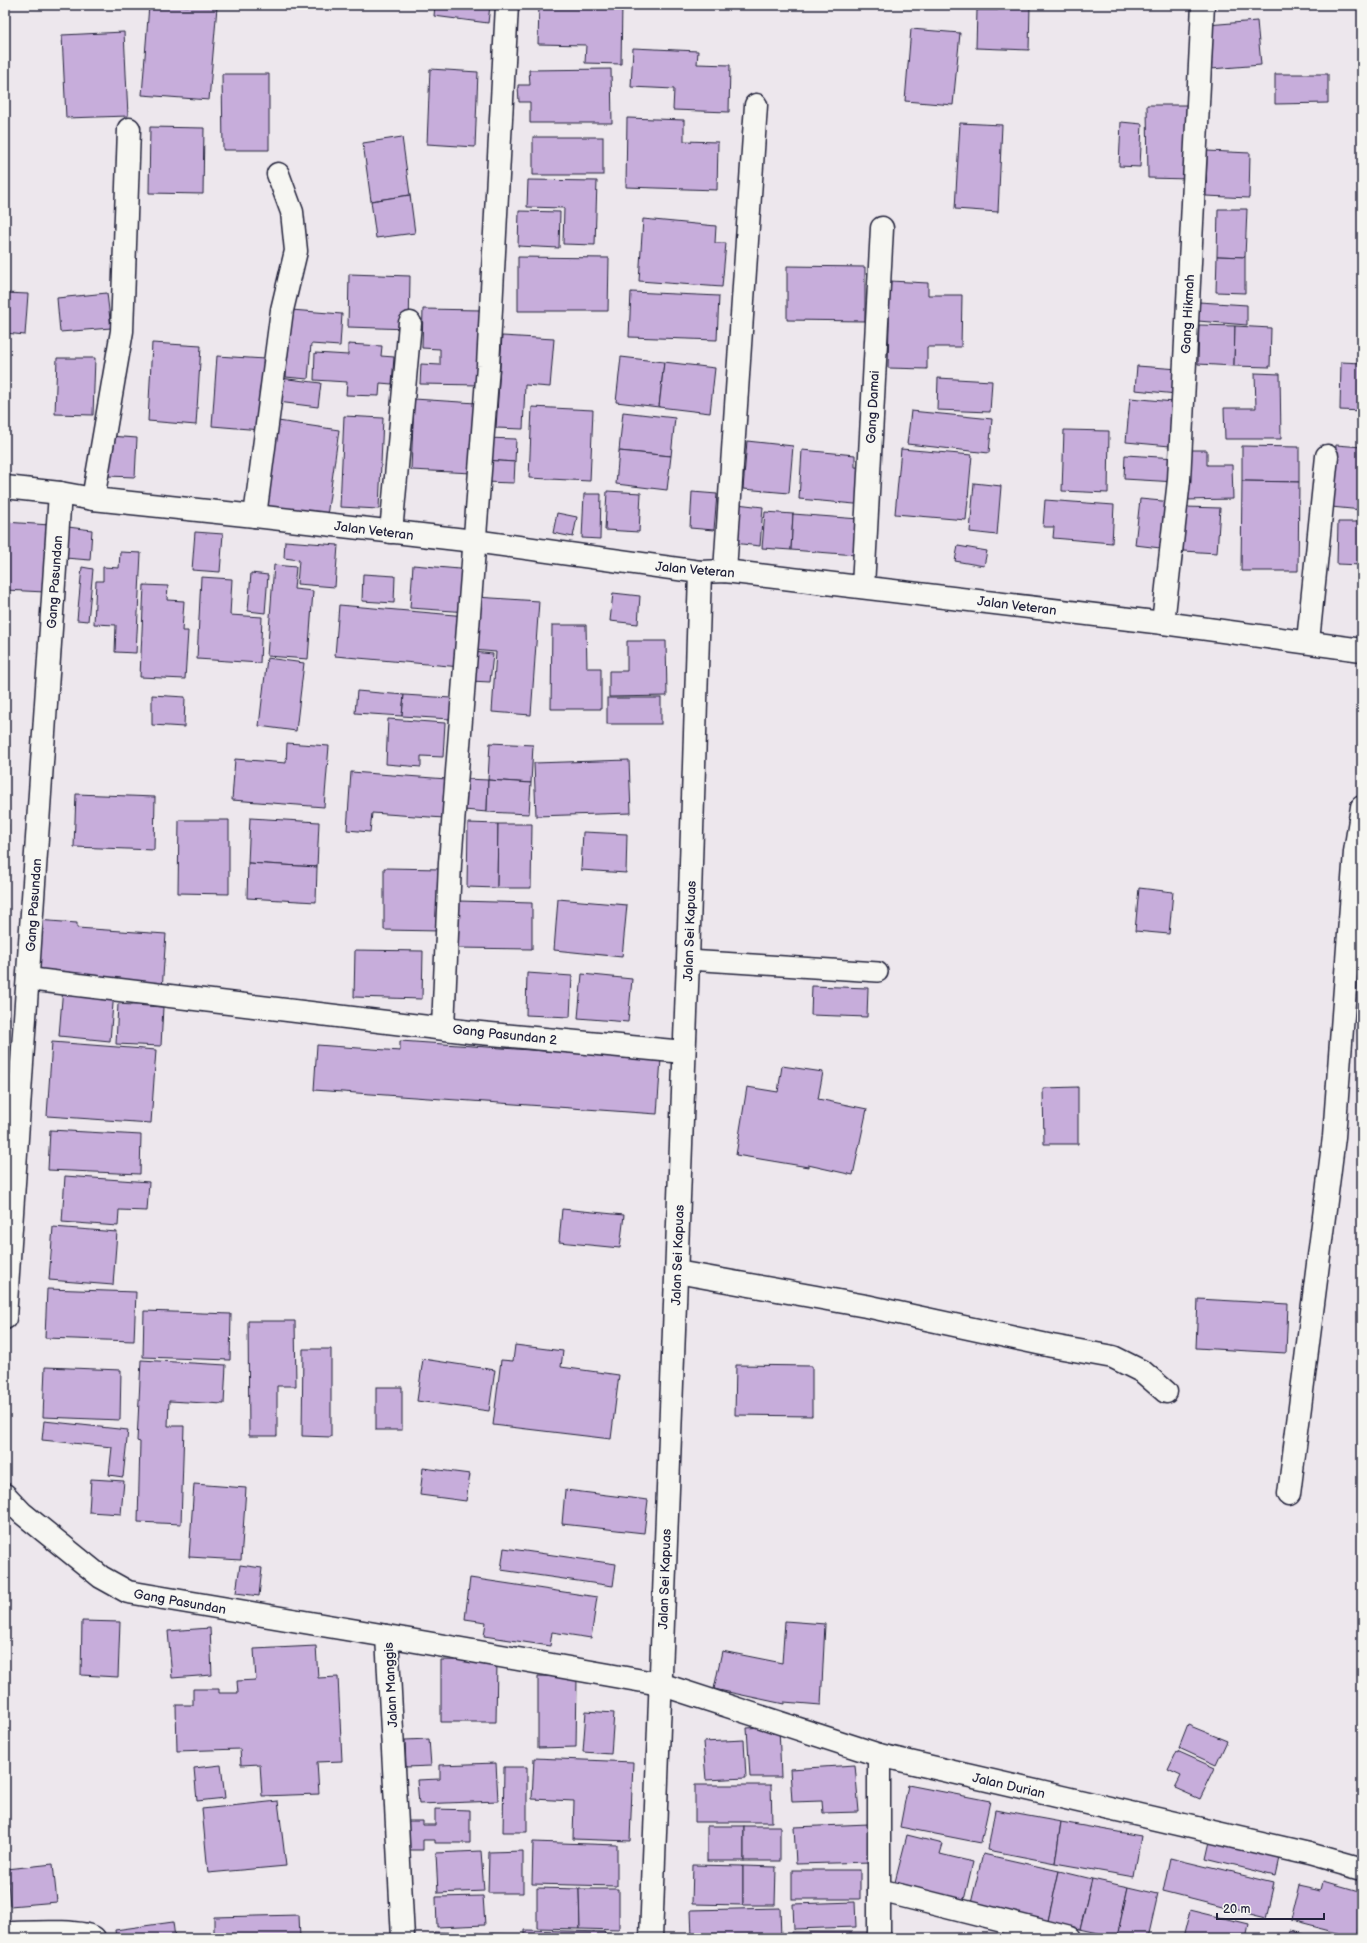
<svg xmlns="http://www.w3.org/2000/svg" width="1367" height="1943" viewBox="0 0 1367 1943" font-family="'Balsamiq Sans',sans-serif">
<rect width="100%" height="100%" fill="#ede7ed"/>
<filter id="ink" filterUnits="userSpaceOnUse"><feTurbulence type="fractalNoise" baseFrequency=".025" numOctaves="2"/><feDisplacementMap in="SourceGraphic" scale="8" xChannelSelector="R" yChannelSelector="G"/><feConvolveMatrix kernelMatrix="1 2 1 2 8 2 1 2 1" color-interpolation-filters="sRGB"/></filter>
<g filter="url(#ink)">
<g fill="#c7addb" stroke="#22223b">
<path d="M149,5L217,7L209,100L142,95Z"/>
<path d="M435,5H490L488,23L434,16Z"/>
<path d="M539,5H622L621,64L585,63L586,45L538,44Z"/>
<path d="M998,5H1030L1029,50L976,48L977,10H998Z"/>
<path d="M1257,21L1261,65L1211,69L1207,25Z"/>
<path d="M911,29L960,33L953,105L905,101Z"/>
<path d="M124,32L128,116L66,118L62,35Z"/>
<path d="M633,48L698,51L697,64L730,65L729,112L673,110L674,89L631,87Z"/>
<path d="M430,69L478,72L475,147L427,144Z"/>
<path d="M611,69L612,123H530V102H519L518,85H530L529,70Z"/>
<path d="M222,74H269V150H223Z"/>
<path d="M1275,74H1328V103L1275,104Z"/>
<path d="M1147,105H1189L1190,179L1148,178Z"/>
<path d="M627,118L684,120V141L718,142L717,190L626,187Z"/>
<path d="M1121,122L1142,124L1140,167L1119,166Z"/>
<path d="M960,123L1002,125L998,212L955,209Z"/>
<path d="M150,127L204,128L203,194L149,193Z"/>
<path d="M402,137L410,195L371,201L363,143Z"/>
<rect x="533" y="137" width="70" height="38"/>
<path d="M1207,151L1250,153L1249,198L1206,196Z"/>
<path d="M528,180L597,181L595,245L563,244L564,208L527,207Z"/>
<path d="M410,195L415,233L376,238L371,201Z"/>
<path d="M1218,209H1247L1245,257L1217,256Z"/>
<path d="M519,211L560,212L559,248L518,246Z"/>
<path d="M643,219L716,226L715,243H726L722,287L639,281Z"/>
<path d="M1217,256L1245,257V293L1216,292Z"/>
<path d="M518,257L609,258L608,311H518Z"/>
<path d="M787,266L865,267V321L787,320Z"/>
<path d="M349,274L410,276L409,329L348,327Z"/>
<path d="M890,281L928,283V295H962L961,347H927V369L888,368Z"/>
<path d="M631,292L719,296L717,340L629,337Z"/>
<path d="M5,293L28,294L25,335L5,333Z"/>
<path d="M107,293L111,328L60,332L57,298Z"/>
<path d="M1199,302L1247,305V325L1198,321Z"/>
<path d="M423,309L481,310L480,385L420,384L421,364L440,365V349L422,348Z"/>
<path d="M291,310L342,314L340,346L311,344L308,379L286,377Z"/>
<path d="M1199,325L1235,326L1234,366L1198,364Z"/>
<path d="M1235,326L1271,328L1270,367L1234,366Z"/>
<path d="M502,336L554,339L550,387L525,385L523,429L496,428Z"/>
<path d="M152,343L201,346L196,425L148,421Z"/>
<path d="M348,344L382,346L381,356L394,357L392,384L380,383L379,396L346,395L347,382L314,380L315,353L348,355Z"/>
<path d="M217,356L265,359L261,430L212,426Z"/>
<path d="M621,357L664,362L659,407L616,402Z"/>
<path d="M57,358H95L93,415L55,414Z"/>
<path d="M664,362L715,368L710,413L659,407Z"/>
<path d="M1341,362L1362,363V411L1340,410Z"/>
<path d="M1137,366L1179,369L1177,394L1135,390Z"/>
<path d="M1255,373L1280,374L1281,439H1225L1224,408H1256Z"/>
<path d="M280,378L321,383L318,407L278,402Z"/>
<path d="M938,378L992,381L990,412L937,410Z"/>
<path d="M1130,398L1174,402L1170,446L1126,442Z"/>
<path d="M414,399L476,403L472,473L411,470Z"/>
<path d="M532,407L593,410L590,481L529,478Z"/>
<path d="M911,411L992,419L989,453L907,444Z"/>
<path d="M623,412L675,418L671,456L619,451Z"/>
<path d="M344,416L383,418L379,509L340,507Z"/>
<path d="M278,421L339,430L327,516L266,508Z"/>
<path d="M1064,430L1109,431L1108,493L1062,491Z"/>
<path d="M109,436L137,438L135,477L107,476Z"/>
<path d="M485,438L516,439L515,462L484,460Z"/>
<path d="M747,441L793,446L789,493L743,489Z"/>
<path d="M1336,445L1362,447V510L1331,507Z"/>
<path d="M1242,446L1299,447V482L1242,481Z"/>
<path d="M901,449L972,455L966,520L895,514Z"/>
<path d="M802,450L855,455V467L869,468L866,505L799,499Z"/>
<path d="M1184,450H1207V465H1232L1233,499L1184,500Z"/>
<path d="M619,451L671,456L667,490L616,484Z"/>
<path d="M1125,455L1177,458L1176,482L1124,479Z"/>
<path d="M484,460L515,462L514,483L484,482Z"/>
<path d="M1242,481L1299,482L1298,571H1241Z"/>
<path d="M974,483L1001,486L997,535L970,532Z"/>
<path d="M607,491L641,493L639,532L605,530Z"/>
<path d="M692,492L717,494L714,530L690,528Z"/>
<path d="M584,494H601L600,539L582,538Z"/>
<path d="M1140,499L1173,502L1169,549L1135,545Z"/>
<path d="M1045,500L1114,505L1112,543L1053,538L1054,527H1043Z"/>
<path d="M737,504L763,507L760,546L733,543Z"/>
<path d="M1185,507L1220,508L1217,553L1183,551Z"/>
<path d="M765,512L793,514L791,550L762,548Z"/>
<path d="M557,513L577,517L573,537L553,533Z"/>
<path d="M793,514L859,519L856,555L791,550Z"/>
<path d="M5,522L50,525L45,592L5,590Z"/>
<path d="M1338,522H1362V565L1337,564Z"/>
<path d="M68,527L92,530L90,560L65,558Z"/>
<path d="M195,532L223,534L220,572L192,570Z"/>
<path d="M285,541L338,545L335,587L297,584L299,560L284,558Z"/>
<path d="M958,546L987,551L984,566L955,561Z"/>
<path d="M120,552L141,553L136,653L115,652L116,625L94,624L96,581H103V567L119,568Z"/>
<path d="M274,565L296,567L294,589L313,591L308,659L267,656Z"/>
<path d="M413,565L471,570L468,612L410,608Z"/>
<path d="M82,567L93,569L88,621L77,620Z"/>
<path d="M251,573L268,575L265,613L248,611Z"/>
<path d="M363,574L395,576L394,603L362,601Z"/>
<path d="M201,577L232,579L230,615L262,617L260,663L197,659Z"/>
<path d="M144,585L168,586L167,600L184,601L182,631H188L185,679L140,677Z"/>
<path d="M613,593L640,596L638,624L610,621Z"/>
<path d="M476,597L539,601L531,715L492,712L496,652L473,650Z"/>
<path d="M339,605L466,616L461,667L335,656Z"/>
<path d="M552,625H586L587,668H601V709H551Z"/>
<path d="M627,641H666L667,696L609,697V671H627Z"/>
<path d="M473,652L493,654L490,682L470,681Z"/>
<path d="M267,658L304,663L296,731L259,726Z"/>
<path d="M357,691L404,695L402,716L355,713Z"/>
<path d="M152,695L185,697L184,727L152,725Z"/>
<path d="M404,695L451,698L450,719L402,716Z"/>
<rect x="607" y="698" width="54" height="26"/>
<path d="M388,719L445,723L443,757L421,756V767L386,764Z"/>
<path d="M287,743L329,746L324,807L232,800L235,759L286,763Z"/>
<path d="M490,743L533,745L531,783L488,780Z"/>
<path d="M629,760L631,813L536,816L534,763Z"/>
<path d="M351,772L447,779L444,818L372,813L370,832L347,830Z"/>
<path d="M466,779L488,780L487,812L464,810Z"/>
<path d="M488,780L531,783L529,814L487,812Z"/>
<path d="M76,794L155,797L154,850L74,847Z"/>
<path d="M250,818L319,822L317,867L248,863Z"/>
<path d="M179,820H229V894L178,893Z"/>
<path d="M468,823L498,824L497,888L467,887Z"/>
<path d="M5,824H8L7,881H5Z"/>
<path d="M498,824H532L531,888H497Z"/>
<path d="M583,832L627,834L626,873L581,870Z"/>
<path d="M248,863L317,867L316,902L247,898Z"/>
<path d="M384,868L442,869L441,931L384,930Z"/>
<path d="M1139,888L1173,892L1169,934L1135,931Z"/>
<path d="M558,899L627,905L622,957L554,950Z"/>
<path d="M458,901L532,903V949L457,948Z"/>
<path d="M36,920L77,923V928L166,934L162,990L32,974Z"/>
<path d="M355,950L423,951L422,999L354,997Z"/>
<path d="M527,973L572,976L570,1017L526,1015Z"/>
<path d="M582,974L632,979L628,1022L578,1018Z"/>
<path d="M812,986L868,988L867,1017L811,1015Z"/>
<path d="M63,987L114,991L110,1041L59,1036Z"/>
<path d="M118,1004L163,1007L161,1046L116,1044Z"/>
<path d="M5,1015H8L5,1046Z"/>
<path d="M400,1041L661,1059L657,1114L314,1090L317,1045L400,1051Z"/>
<path d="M52,1042L156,1050L151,1123L47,1116Z"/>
<path d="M782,1066L823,1072L818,1099L867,1109L853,1175L808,1165V1167L736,1155L747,1087L778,1092Z"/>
<path d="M1078,1087V1144H1044L1043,1088Z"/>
<path d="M50,1130L141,1135L140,1174L48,1170Z"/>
<path d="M65,1176L149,1182L147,1211L119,1210L118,1226L62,1222Z"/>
<path d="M562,1209L624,1215L620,1248L559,1242Z"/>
<path d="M53,1227L117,1232L113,1285L49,1280Z"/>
<path d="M47,1289L136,1292L134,1341L45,1338Z"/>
<path d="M1198,1299L1288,1304L1286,1353L1196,1348Z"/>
<path d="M144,1311L231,1314L230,1360L143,1357Z"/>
<path d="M248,1321H295L296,1386H277V1436H249Z"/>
<path d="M515,1345L563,1351L561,1367L619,1375L611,1439L493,1425L501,1360L513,1361Z"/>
<path d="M303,1349H331V1437L302,1436Z"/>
<path d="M423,1359L495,1370L489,1411L417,1401Z"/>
<path d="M141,1360L226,1365L224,1404L169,1401L168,1426H184L181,1524L138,1522L140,1442L137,1441Z"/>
<path d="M736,1365L812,1366V1416L735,1415Z"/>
<path d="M45,1367L121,1370L120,1420L43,1417Z"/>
<rect x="376" y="1387" width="26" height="43"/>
<path d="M44,1421L128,1430L123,1477L109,1475L112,1447L42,1440Z"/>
<path d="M423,1468L470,1474L466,1501L420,1495Z"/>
<path d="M91,1479L124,1481L121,1514L89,1512Z"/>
<path d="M194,1484L246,1488L241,1560L189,1557Z"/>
<path d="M565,1490L648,1500L644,1533L562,1524Z"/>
<path d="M504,1548L616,1564L613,1586L501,1570Z"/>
<path d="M240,1565L262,1568L259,1596L236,1593Z"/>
<path d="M470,1578L597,1597L591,1638L552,1632L550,1646L484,1636L486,1622L465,1619Z"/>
<path d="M82,1621L120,1622L118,1677L81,1675Z"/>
<path d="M785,1621L825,1624L821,1705L784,1702V1704L714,1689L722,1651L782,1663Z"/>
<path d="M210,1628L212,1675L172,1678L168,1631Z"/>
<path d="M316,1646L318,1678L338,1677L342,1761L317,1762L319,1794L262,1796L260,1764L241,1765L240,1749L177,1751L176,1705H193V1689H219V1693H238L237,1681L256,1680L254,1649Z"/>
<path d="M441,1660L497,1661L496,1722H441Z"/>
<path d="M538,1676L577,1677L576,1747L538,1748Z"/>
<path d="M586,1711L614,1713L611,1754L583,1752Z"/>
<path d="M1188,1725L1227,1741L1216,1765L1179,1748Z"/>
<path d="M779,1726L781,1777H750L747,1728Z"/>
<path d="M429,1739L431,1766L406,1767L405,1740Z"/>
<path d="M744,1740L746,1778L706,1780L703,1742Z"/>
<path d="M1177,1751L1215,1768L1200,1799L1175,1788L1181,1776L1168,1770Z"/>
<path d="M534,1758L633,1762L630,1841L573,1839L574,1801L532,1799Z"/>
<path d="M496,1763L498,1801L419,1804L417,1780L440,1779V1765Z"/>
<path d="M221,1765L225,1798L197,1801L194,1768Z"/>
<path d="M855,1765L859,1812L823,1813L822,1801L792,1802L790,1769Z"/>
<path d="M504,1767H527V1832H503Z"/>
<path d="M695,1785H771L772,1822H695Z"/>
<path d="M908,1785L990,1801L981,1843L900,1827Z"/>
<path d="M278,1801L286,1866L208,1873L202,1809Z"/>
<path d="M435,1809L470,1810V1843H435V1840H423V1850H402L401,1821H423V1825H435Z"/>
<path d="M995,1810L1061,1822L1055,1863L988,1850Z"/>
<path d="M1061,1822L1141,1836L1134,1877L1055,1863Z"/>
<path d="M869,1824L871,1862L796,1864L794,1827Z"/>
<rect x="707" y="1826" width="37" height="35"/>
<rect x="744" y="1826" width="36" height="35"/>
<path d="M907,1835L943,1844L940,1854L973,1862L964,1900L895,1882Z"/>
<path d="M1210,1837L1280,1853L1275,1876L1205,1859Z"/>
<path d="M533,1842L617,1845V1886L532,1884Z"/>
<path d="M481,1851L484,1891L438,1893L436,1853Z"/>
<path d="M523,1851V1893H488L489,1852Z"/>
<path d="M983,1854L1059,1871L1048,1921L971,1903Z"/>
<path d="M1170,1858L1274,1883L1266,1917L1163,1891Z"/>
<path d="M53,1864L57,1902L10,1906L7,1869Z"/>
<path d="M693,1865L743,1866V1905L692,1904Z"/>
<path d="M743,1866L776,1867L775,1905H743Z"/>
<rect x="792" y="1870" width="68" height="29"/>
<path d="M1059,1871L1092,1879L1080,1929L1048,1921Z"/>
<path d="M1092,1879L1128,1887L1117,1937L1080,1929Z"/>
<path d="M1324,1881L1362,1892V1914L1356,1938L1290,1921L1299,1884L1322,1889Z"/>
<path d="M1128,1887L1158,1894L1148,1938L1117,1937Z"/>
<path d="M537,1888L579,1889L580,1929L537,1928Z"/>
<path d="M579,1889H619V1930L580,1929Z"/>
<path d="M483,1896L485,1925L437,1927L436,1897Z"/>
<path d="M855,1902L856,1927L794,1929L793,1904Z"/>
<path d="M780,1908L781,1938H692L691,1910Z"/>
<path d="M1190,1910L1248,1924L1245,1938H1183Z"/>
<path d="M299,1915L300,1938H214V1917Z"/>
<path d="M173,1922L175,1938H116L115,1930Z"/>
<path d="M525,1930L605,1932V1938H525Z"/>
<path d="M1289,1931L1313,1938H1287Z"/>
<path d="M434,1932L472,1933V1938H434Z"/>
<rect x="791" y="1932" width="80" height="6"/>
<path d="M472,1933L520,1935L519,1938H472Z"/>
</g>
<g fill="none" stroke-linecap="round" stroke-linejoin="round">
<defs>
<path id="lane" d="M688,960L878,972"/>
<g id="street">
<path d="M93,499L122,331L129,129"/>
<path d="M255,516L282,310L296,251L292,212L278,174"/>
<path d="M391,532L410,323"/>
<path d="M725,571L756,105"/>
<path d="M863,587L882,228"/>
<path d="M1163,623L1179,480L1203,5"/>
<path d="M1308,641L1327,456"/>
<path d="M28,979L470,1032L684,1052"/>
<path d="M443,1028L450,863L488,366L507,5"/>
<path d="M677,1272L866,1306L1052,1346L1113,1357L1143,1372L1166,1392"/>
<path d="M5,1318L60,493"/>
<path d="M1289,1494L1334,1137L1355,852L1362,807"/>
<path d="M5,1495L22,1513L101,1577L128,1592L387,1636"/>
<path d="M879,1755V1890L1070,1938"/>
<path d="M5,1933C23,1933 82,1929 94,1938"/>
<path d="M403,1938L387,1636L660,1684L879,1755L1309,1854L1362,1869"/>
<path d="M651,1938L688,960L700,572"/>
<path d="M879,1938V1890"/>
</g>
<path id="secondary" d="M5,487L60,493L93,499L255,516L474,541L700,572L725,571L1163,623L1362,650"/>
</defs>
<use href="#lane" stroke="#22223b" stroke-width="22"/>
<use href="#street" stroke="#22223b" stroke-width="25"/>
<use href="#secondary" stroke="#22223b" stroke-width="25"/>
<use href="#lane" stroke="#f6f6f2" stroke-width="19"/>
<use href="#street" stroke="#f6f6f2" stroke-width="22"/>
<use href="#secondary" stroke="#f6f6f2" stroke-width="22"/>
</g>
</g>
<g text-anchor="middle" stroke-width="4" stroke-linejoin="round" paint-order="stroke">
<g font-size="13" fill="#22223b" stroke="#f6f6f2">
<text transform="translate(1187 314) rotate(-87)" y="5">Gang Hikmah</text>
<text transform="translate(872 407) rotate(-87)" y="5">Gang Damai</text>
<text transform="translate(374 530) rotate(7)" y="5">Jalan Veteran</text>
<text transform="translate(695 569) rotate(5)" y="5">Jalan Veteran</text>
<text transform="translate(54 582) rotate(-86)" y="5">Gang Pasundan</text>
<text transform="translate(1017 605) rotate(7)" y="5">Jalan Veteran</text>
<text transform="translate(33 905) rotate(-86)" y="5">Gang Pasundan</text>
<text transform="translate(689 931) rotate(-88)" y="5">Jalan Sei Kapuas</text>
<text transform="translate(505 1034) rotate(6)" y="5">Gang Pasundan 2</text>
<text transform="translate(677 1255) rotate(-88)" y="5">Jalan Sei Kapuas</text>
<text transform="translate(664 1579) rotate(-88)" y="5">Jalan Sei Kapuas</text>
<text transform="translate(180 1601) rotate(10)" y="5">Gang Pasundan</text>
<text transform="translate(390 1685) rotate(-93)" y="5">Jalan Manggis</text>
<text transform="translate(1009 1785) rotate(13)" y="5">Jalan Durian</text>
</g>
</g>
<rect width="1367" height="1943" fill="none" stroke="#f6f6f2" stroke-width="20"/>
<rect x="10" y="10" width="1347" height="1923" fill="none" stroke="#22223b" stroke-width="1.5" filter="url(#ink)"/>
<path d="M1217 1913v6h107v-6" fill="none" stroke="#22223b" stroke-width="2"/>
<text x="1223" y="1913" font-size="12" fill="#22223b" stroke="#f6f6f2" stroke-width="3" paint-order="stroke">20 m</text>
</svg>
